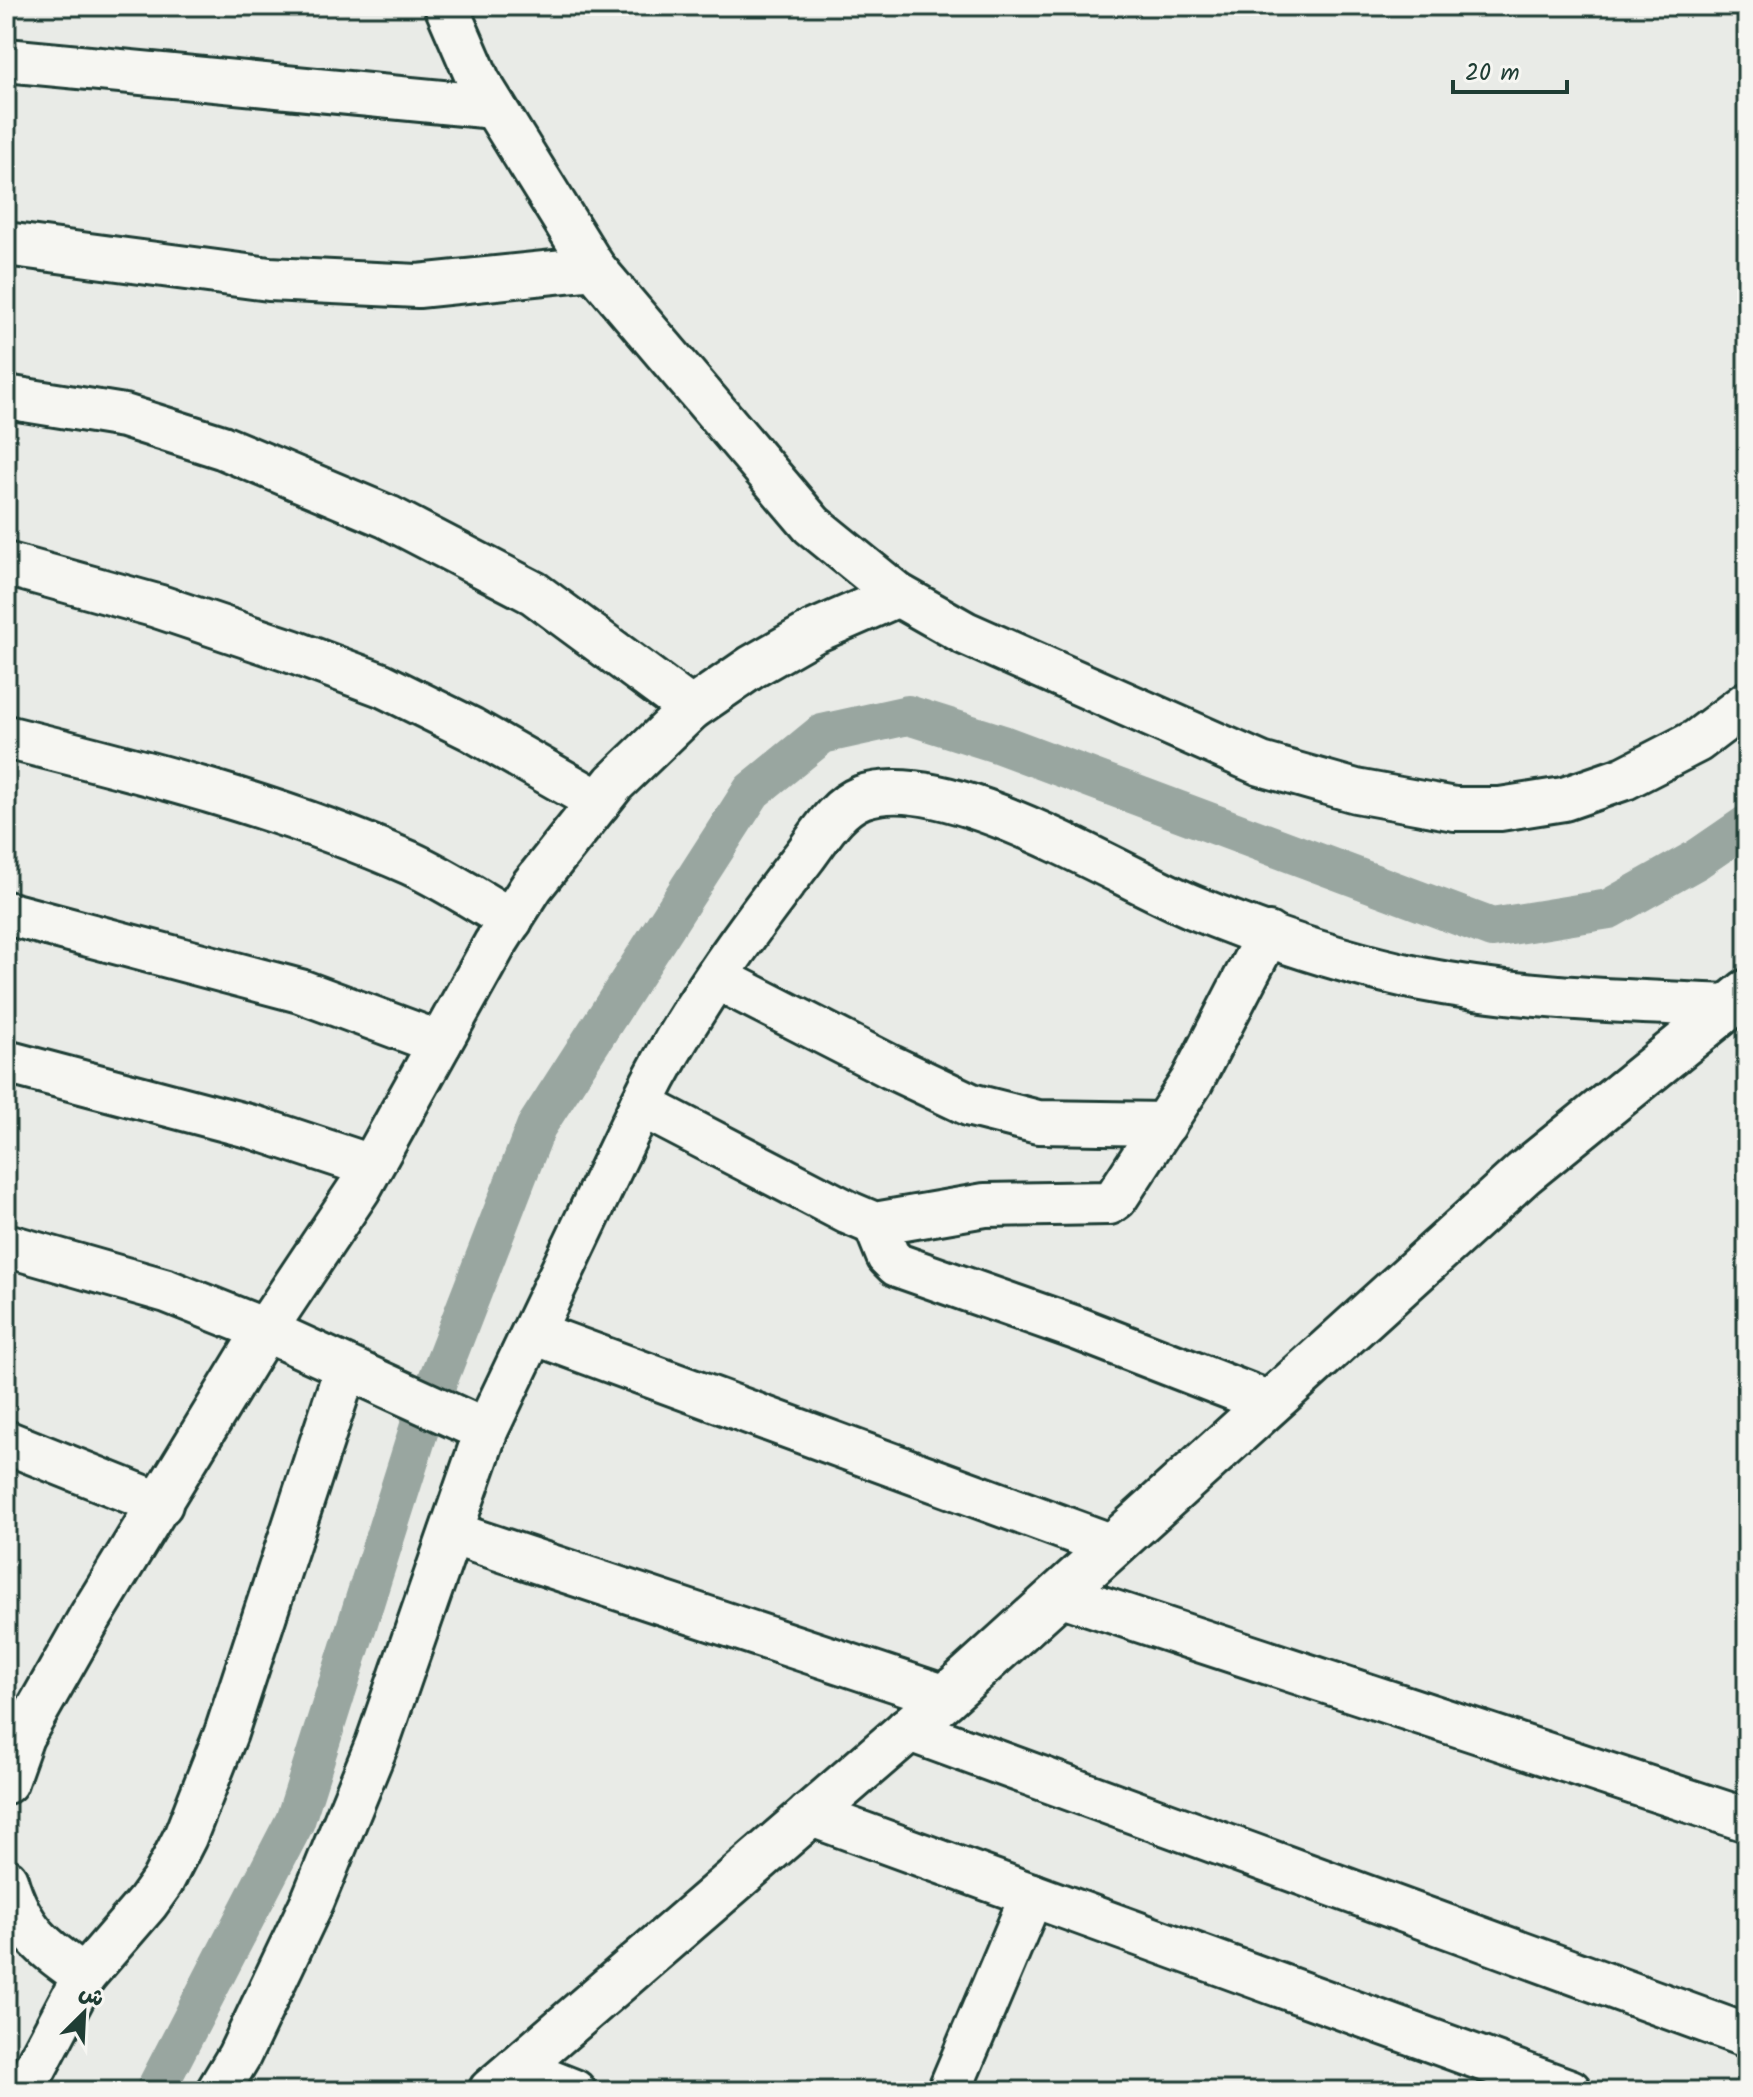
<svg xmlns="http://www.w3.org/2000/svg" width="1753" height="2097" viewBox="0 0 1753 2097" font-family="Kalam,'Playpen Sans Arabic',sans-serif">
<rect width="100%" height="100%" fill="#e9ebe7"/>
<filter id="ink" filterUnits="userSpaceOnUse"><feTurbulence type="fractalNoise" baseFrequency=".0125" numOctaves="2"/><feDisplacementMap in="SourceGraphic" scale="16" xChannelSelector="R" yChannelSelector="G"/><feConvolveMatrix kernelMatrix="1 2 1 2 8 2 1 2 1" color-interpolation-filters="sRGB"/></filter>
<g filter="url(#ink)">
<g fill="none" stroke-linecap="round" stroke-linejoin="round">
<path stroke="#99a6a0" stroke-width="40" d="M155,2091L295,1821L420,1426L536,1127L752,791L822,734L908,715L1000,744L1492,928L1609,909L1696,860L1747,825"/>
<defs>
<g id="minor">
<path d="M446,6L479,82L594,268L812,525L898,595L965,633L1261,764L1356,791L1455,809H1500L1564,799L1625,778L1697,741L1747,703"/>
<path d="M6,60L494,107"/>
<path d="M6,244L269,279L418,286L594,268"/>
<path d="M6,397L124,416L222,447L388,517L534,593L691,709"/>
<path d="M6,564L157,606L291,651L382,685L471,729L599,802"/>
<path d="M6,737C143,771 280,806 410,863C445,879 478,901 511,920"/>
<path d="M6,913L300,991L440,1043"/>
<path d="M717,978L891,1067L971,1105L1038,1122L1165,1124"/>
<path d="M6,1062L256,1128L371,1166"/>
<path d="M641,1105L849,1213L875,1224L985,1205L1109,1203L1116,1198L1192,1081L1268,934"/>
<path d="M875,1224L888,1256L897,1265L1079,1329L1270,1403"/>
<path d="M6,1245L167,1291L265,1330L486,1431"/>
<path d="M534,1333L1113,1546"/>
<path d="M6,1442L161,1504"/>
<path d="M451,1533L946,1697"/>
<path d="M1059,1594L1747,1820"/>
<path d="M907,1729L1747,2036"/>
<path d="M6,1782L22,1737L89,1619L265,1330L359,1189L495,944L532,886L614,783L691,709L752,667L813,632L898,595"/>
<path d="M809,1814L1570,2091"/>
<path d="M6,1880C21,1931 42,1946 84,1976L23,2091"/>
<path d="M84,1976L147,1903L162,1882L185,1837L226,1733L346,1368"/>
<path d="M516,2068L574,2091"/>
<path d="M218,2091L239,2056L313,1900L377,1744L486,1431L641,1105C684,1017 744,934 804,857C820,836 836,807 862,797C945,767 1114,874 1193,907C1266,937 1344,963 1421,979C1522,999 1627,1001 1730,1006"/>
<path d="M949,2091L1032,1895"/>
</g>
<path id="major" d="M491,2091L946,1697L1524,1173L1747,992"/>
</defs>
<use href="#minor" stroke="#1f3d34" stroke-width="48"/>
<use href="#major" stroke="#1f3d34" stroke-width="50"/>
<use href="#minor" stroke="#f6f6f2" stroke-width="42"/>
<use href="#major" stroke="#f6f6f2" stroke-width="44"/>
</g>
</g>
<rect width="1753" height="2097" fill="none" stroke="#f6f6f2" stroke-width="32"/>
<rect x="16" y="16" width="1721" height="2065" fill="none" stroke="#1f3d34" stroke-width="3" filter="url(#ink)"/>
<g transform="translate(84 2013) rotate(24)" stroke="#f6f6f2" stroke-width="6" paint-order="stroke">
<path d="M0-6L14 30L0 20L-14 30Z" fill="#1f3d34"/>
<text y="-12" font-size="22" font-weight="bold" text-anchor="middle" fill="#1f3d34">ش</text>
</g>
<path d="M1453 80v12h114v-12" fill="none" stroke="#1f3d34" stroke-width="4"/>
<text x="1465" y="80" font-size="24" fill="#1f3d34" stroke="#f6f6f2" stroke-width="6" paint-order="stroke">20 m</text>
</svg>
